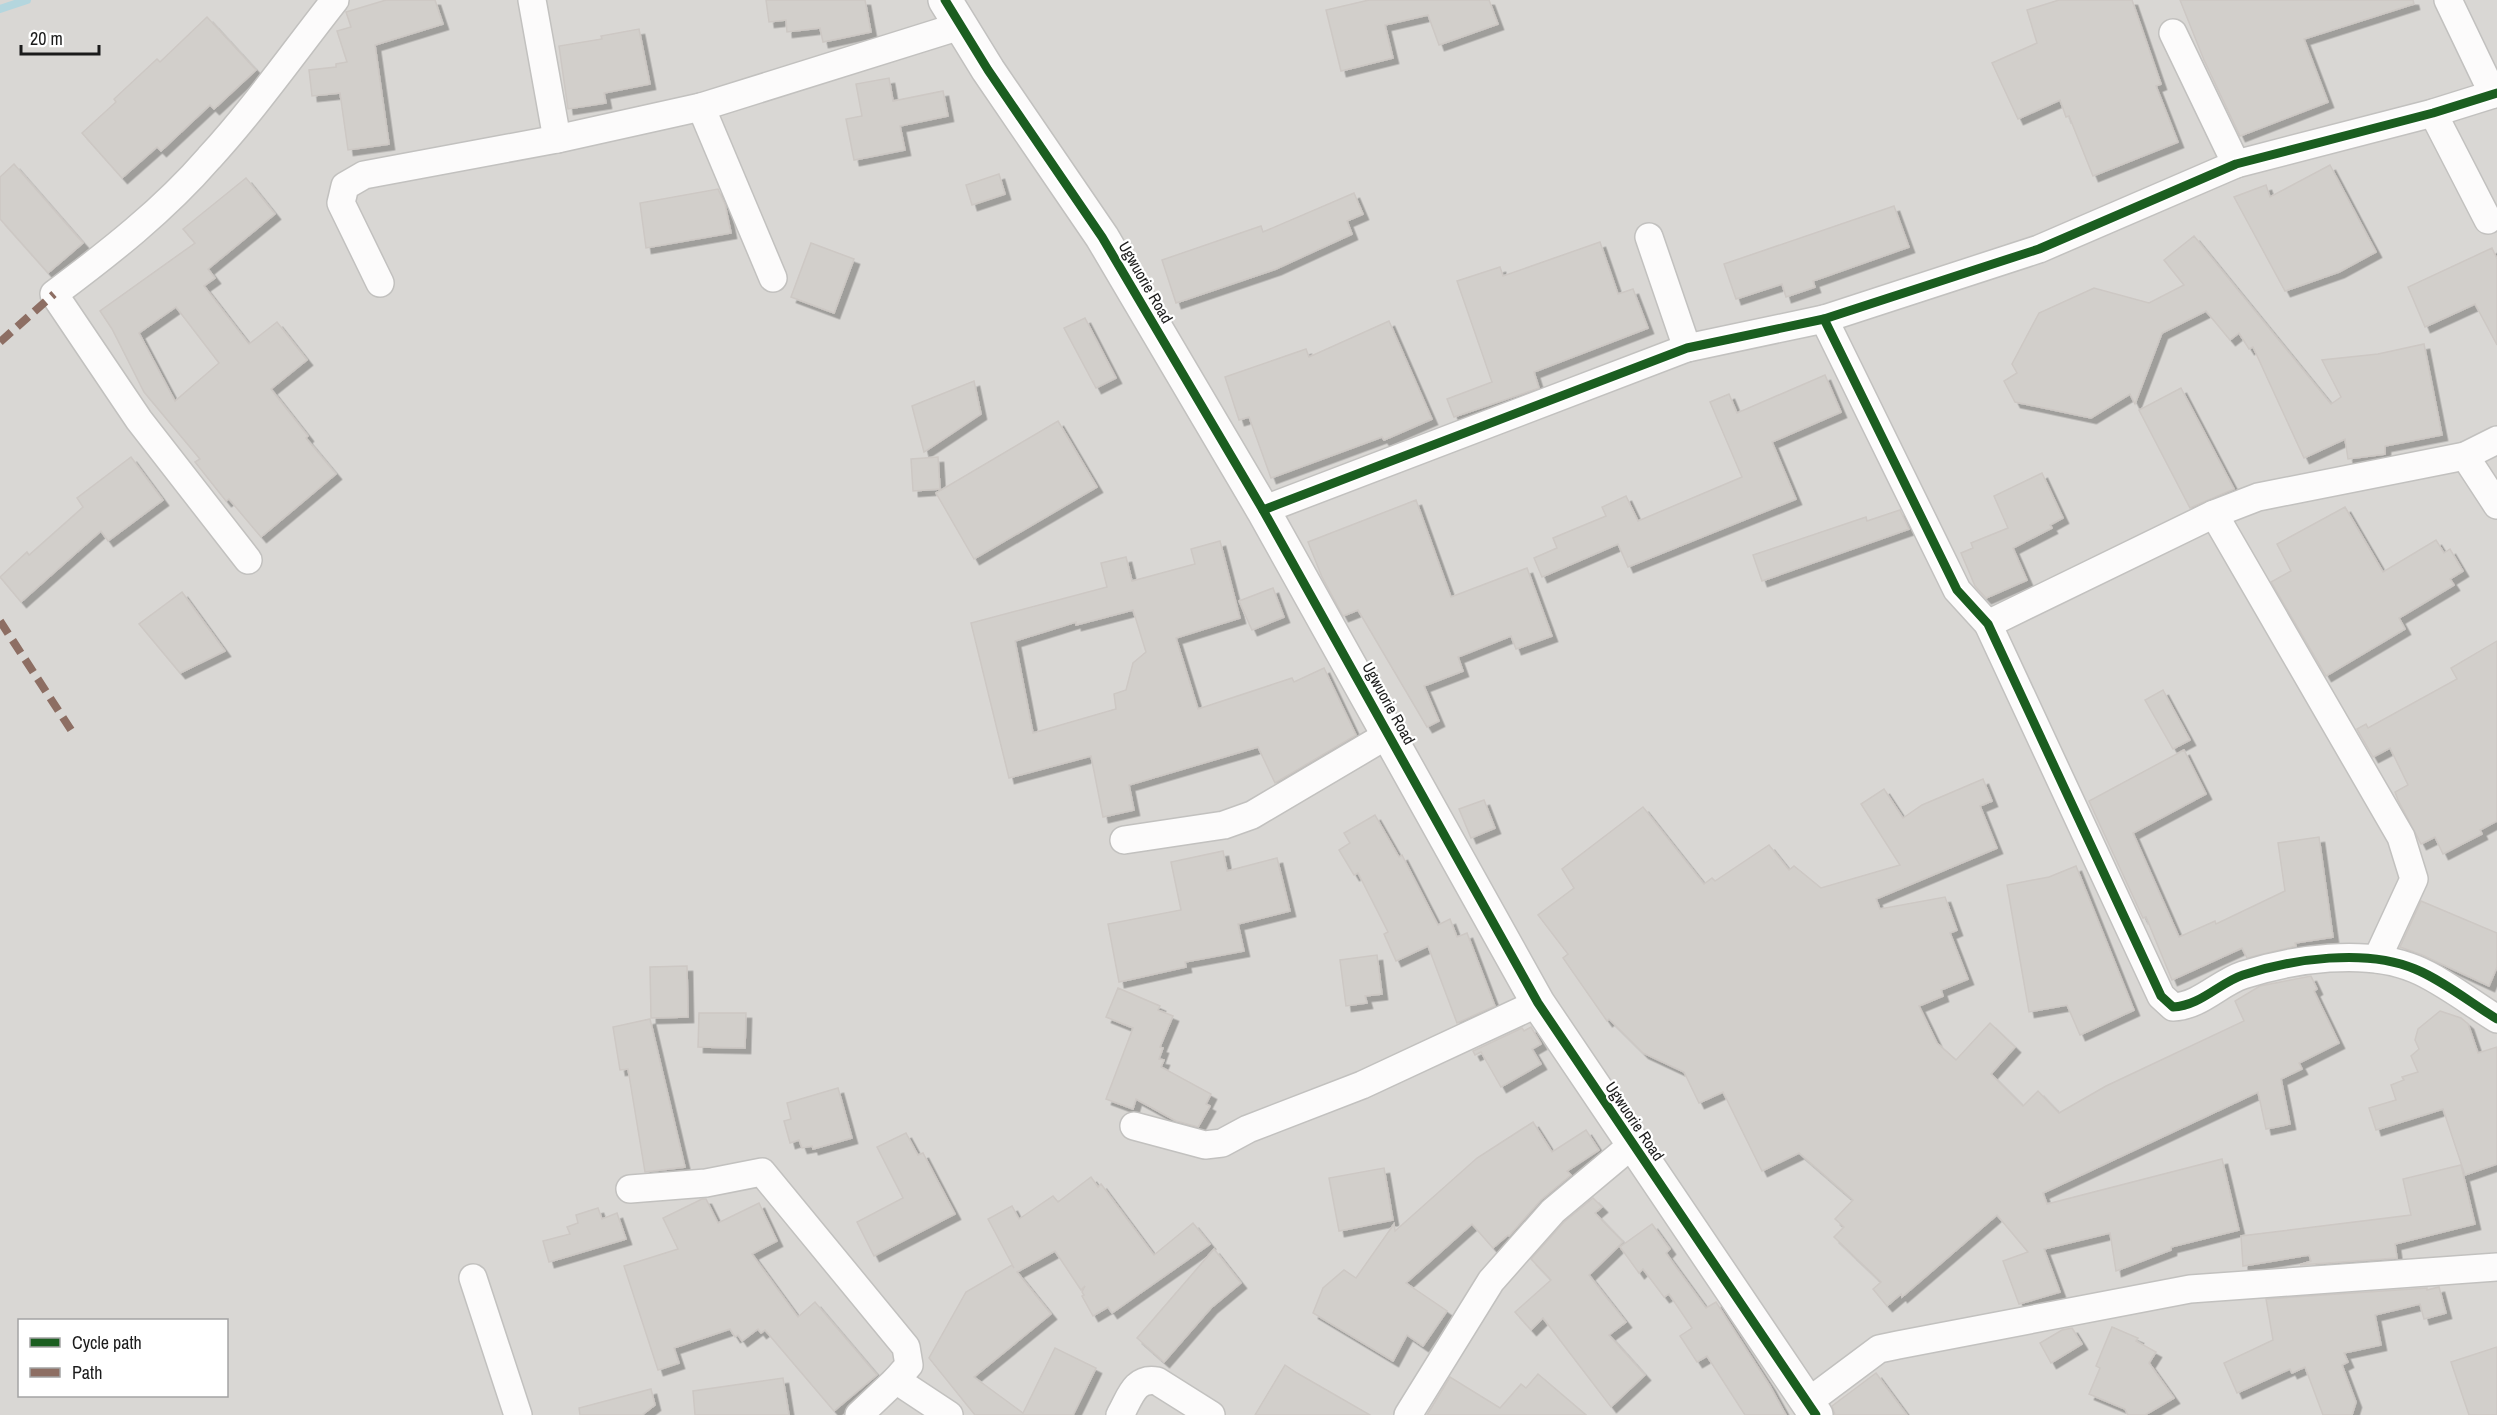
<svg xmlns="http://www.w3.org/2000/svg" width="2497" height="1415" viewBox="0 0 2497 1415" font-family="'Archivo Narrow',sans-serif">
<defs>
<filter id="shadow"><feDropShadow dx="5.5" dy="5.5" stdDeviation="0" flood-color="#0004"/></filter>
</defs>
<rect width="100%" height="100%" fill="#eae7e2"/>
<path fill="#d9d7d4" fill-rule="evenodd" d="M0,0H2497V1415H0ZM20,1320H226V1396H20Z"/>
<g fill="none" stroke-linecap="round" stroke-linejoin="round">
<path stroke="#b4d6de" stroke-width="8" d="M0,9L27,0"/>
</g>
<g fill="#d2cfcb" stroke="#cdc8c4" stroke-width="1.5" fill-rule="evenodd" filter="url(#shadow)">
<path d="M386,0H435L443,24L375,45L389,144L348,150L340,93L312,96L309,70L336,67V64L347,62L337,31L351,27L346,12Z"/>
<path d="M766,0H865L871,32L823,42L820,28L787,32L786,20L769,22Z"/>
<path d="M1369,0H1489L1498,24L1439,45L1428,15L1385,25L1393,58L1341,71L1326,10Z"/>
<path d="M2059,0H2132L2161,84L2156,86L2178,142L2093,176L2069,116L2066,117L2060,100L2018,119L1992,63L2037,43L2027,10Z"/>
<path d="M2180,0H2413L2414,4L2304,39L2328,102L2240,136L2204,60Z"/>
<path d="M207,17L256,70L214,109L210,105L161,151L157,147L122,178L82,133L116,102L114,99L157,59L160,62Z"/>
<path d="M639,29L650,84L604,93L606,103L568,109L559,46L602,39L601,36Z"/>
<path d="M889,78L893,101L943,91L948,116L900,126L905,150L854,160L846,119L862,116L856,84Z"/>
<path d="M14,164L83,243L48,273L0,219V177Z"/>
<path d="M2330,165L2376,252L2339,272L2285,291L2234,197L2266,185L2270,197Z"/>
<path d="M999,174L1005,194L972,205L966,185Z"/>
<path d="M246,178L275,214L208,269L215,278L204,286L249,344L277,322L307,360L271,389L308,436L306,438L336,474L261,537L229,499L226,501L195,462L200,459L144,392L112,329L100,311L195,243L183,229ZM176,307L219,363L175,401L139,333Z"/>
<path d="M718,189L725,204L731,233L646,248L640,203Z"/>
<path d="M1354,193L1363,214L1347,221L1352,234L1276,269L1176,303L1162,260L1261,226L1263,232Z"/>
<path d="M1894,206L1909,247L1813,281L1815,287L1786,297L1782,284L1736,299L1724,264Z"/>
<path d="M2194,236L2331,404L2341,397L2322,360L2378,354L2424,344L2442,435L2385,446V454L2348,459L2345,439L2304,458L2253,347L2249,349L2239,333L2230,340L2206,311L2162,333L2135,404L2130,394L2091,418L2015,402L2004,381L2017,373L2012,364L2039,313L2094,288L2149,303L2184,285L2164,260Z"/>
<path d="M1600,242L1618,294L1633,289L1648,328L1534,372L1539,388L1454,417L1447,399L1492,382L1457,281L1500,267L1503,276Z"/>
<path d="M811,243L854,259L834,313L791,297Z"/>
<path d="M2492,248L2497,259V345L2475,304L2425,327L2408,287Z"/>
<path d="M1085,318L1116,378L1096,388L1064,328Z"/>
<path d="M1389,321L1432,419L1384,440L1382,437L1271,478L1249,417L1239,420L1225,377L1306,349L1309,357Z"/>
<path d="M1825,375L1841,412L1772,442L1796,499L1628,567L1618,544L1542,577L1534,558L1557,548L1553,538L1606,516L1602,507L1626,496L1638,521L1742,477L1710,402L1729,394L1737,413Z"/>
<path d="M974,381L981,414L924,452L912,406Z"/>
<path d="M2181,388L2234,489L2190,508L2139,410Z"/>
<path d="M1058,421L1097,487L974,559L936,493Z"/>
<path d="M131,457L163,500L108,541L101,531L21,602L0,577L27,552L29,555L83,507L77,498Z"/>
<path d="M938,457L940,489L913,491L911,459Z"/>
<path d="M2042,473L2063,518L2050,525L2052,528L2013,548L2027,580L1986,598L1975,586L1961,553L1973,548L1971,543L2008,528L1994,496Z"/>
<path d="M1416,500L1451,597L1527,568L1552,636L1516,649L1511,636L1458,657L1463,671L1424,686L1439,721L1427,727L1358,610L1343,616L1322,577L1308,542Z"/>
<path d="M2345,507L2383,572L2436,540L2444,553L2450,549L2463,571L2450,579L2454,585L2399,618L2405,629L2326,676L2271,582L2291,571L2277,544Z"/>
<path d="M1900,510L1909,529L1762,581L1753,555L1866,517L1867,521Z"/>
<path d="M1220,541L1240,618L1176,638L1198,709L1292,678L1294,682L1324,668L1356,735L1275,783L1258,747L1129,785L1134,810L1103,817L1091,756L1009,778L971,623L1107,587L1101,563L1126,557L1132,581L1195,564L1191,549ZM1133,610L1146,652L1133,663L1126,690L1114,694L1116,709L1033,733L1015,641L1076,622V625Z"/>
<path d="M1273,588L1284,617L1252,630L1239,601Z"/>
<path d="M182,592L225,651L180,673L139,624Z"/>
<path d="M2497,641V821L2480,830L2482,834L2443,854L2435,837L2421,844L2398,800L2395,792L2408,785L2390,748L2373,757L2357,729L2366,724L2368,728L2457,679L2451,668Z"/>
<path d="M2163,690L2190,740L2173,749L2145,700Z"/>
<path d="M2184,750L2206,794L2133,833L2179,937L2215,921L2216,924L2285,891L2278,843L2319,837L2333,937L2295,943L2296,946L2247,958L2242,948L2172,980L2146,917L2143,918L2089,801Z"/>
<path d="M1983,779L1992,801L1980,806L1997,848L1876,899L1880,909L1945,897L1957,930L1950,933L1968,979L1941,990L1943,996L1919,1006L1937,1043L1956,1060L1990,1023L2015,1047L1991,1074L2023,1106L2038,1091L2059,1113L2106,1086L2244,1021L2235,1001L2260,986L2311,976L2317,989L2314,991L2339,1043L2299,1063L2302,1069L2281,1079L2290,1124L2266,1129L2258,1092L2043,1193L2047,1204L2222,1159L2239,1230L2171,1247V1250L2116,1271L2110,1233L2044,1249L2060,1292L2019,1304L2003,1261L2028,1252L1997,1215L1902,1297L1901,1294L1887,1306L1873,1289L1881,1282L1834,1237L1844,1227L1835,1219L1853,1200L1799,1153L1762,1171L1723,1092L1699,1103L1684,1072L1643,1053L1609,1019L1607,1021L1563,958L1568,954L1538,915L1574,888L1562,869L1643,807L1704,884L1712,878L1715,881L1769,845L1789,870L1794,866L1821,888L1900,865L1861,804L1884,789L1903,818L1922,805Z"/>
<path d="M1484,800L1495,828L1471,838L1459,809Z"/>
<path d="M1375,815L1399,857L1402,855L1438,925L1450,919L1457,937L1467,933L1495,1006L1457,1023L1428,946L1396,961L1384,934L1388,932L1358,873L1354,875L1339,850L1350,843L1344,833Z"/>
<path d="M1223,851L1227,871L1277,858L1290,911L1238,924L1244,951L1185,962L1186,967L1119,982L1108,924L1181,910L1171,862Z"/>
<path d="M2076,866L2134,1010L2080,1035L2067,1005L2029,1012L2007,885L2049,877Z"/>
<path d="M2421,901L2497,933V967L2489,986L2422,955L2400,947Z"/>
<path d="M1377,955L1382,994L1365,996L1367,1003L1346,1006L1340,960Z"/>
<path d="M687,966L688,1017L651,1018L650,967Z"/>
<path d="M1118,988L1160,1006L1158,1010L1173,1016L1160,1047L1163,1048L1159,1059L1164,1060L1161,1067L1211,1094L1206,1104L1210,1106L1198,1127L1176,1121L1136,1099L1133,1109L1106,1099L1133,1028L1106,1017Z"/>
<path d="M2440,1011L2461,1018L2468,1024L2478,1053L2497,1047V1164L2465,1175L2443,1109L2376,1130L2369,1108L2396,1100L2391,1085L2404,1080L2402,1077L2418,1072L2411,1056L2419,1049L2415,1040L2418,1029Z"/>
<path d="M699,1013H746L745,1048L698,1047Z"/>
<path d="M650,1019L685,1167L645,1172L628,1069L620,1070L613,1027Z"/>
<path d="M1531,1027L1541,1044L1532,1049L1541,1064L1501,1087L1481,1052L1475,1055L1473,1051L1522,1028L1524,1031Z"/>
<path d="M838,1088L852,1138L813,1149L812,1146L802,1148L799,1140L790,1143L784,1121L791,1119L787,1103Z"/>
<path d="M1533,1122L1552,1152L1586,1130L1599,1150L1567,1171L1571,1175L1541,1200L1509,1236L1508,1235L1493,1248L1472,1224L1406,1283L1447,1311L1423,1346L1407,1335L1393,1361L1313,1313L1323,1288L1344,1270L1356,1278L1394,1224L1395,1231L1477,1158Z"/>
<path d="M906,1133L918,1155L923,1153L955,1214L874,1256L857,1222L903,1198L877,1147Z"/>
<path d="M2461,1165L2475,1224L2395,1244L2397,1258L2300,1265L2311,1261L2309,1255L2243,1266L2241,1236L2411,1215L2403,1179Z"/>
<path d="M1384,1168L1393,1220L1339,1231L1329,1178Z"/>
<path d="M1091,1177L1098,1187L1101,1184L1154,1255L1193,1223L1210,1244L1112,1313L1108,1307L1093,1316L1082,1296L1084,1295L1082,1292L1085,1286L1081,1290L1055,1251L1017,1272L1051,1314L974,1377L1023,1413L1055,1348L1096,1368L1073,1415H975L929,1358L966,1292L1012,1265L1014,1268L988,1219L1012,1206L1019,1219L1053,1196L1058,1202Z"/>
<path d="M1593,1198L1602,1207L1595,1213L1623,1242L1589,1275L1626,1322L1609,1335L1645,1375L1611,1407L1543,1318L1531,1330L1515,1312L1551,1280L1531,1259L1564,1222Z"/>
<path d="M702,1199H706L718,1223L759,1203L777,1241L752,1254L798,1317L815,1302L877,1375L834,1411L765,1330L761,1333L758,1329L742,1341L738,1335L735,1337L730,1329L674,1348L679,1363L658,1370L624,1266L678,1249L663,1218Z"/>
<path d="M598,1208L602,1219L617,1213L626,1239L549,1262L543,1241L570,1234L567,1227L578,1223L576,1215Z"/>
<path d="M1652,1224L1670,1249L1666,1253L1706,1308L1716,1302L1770,1386L1786,1415H1745L1707,1356L1697,1362L1680,1336L1692,1328L1669,1294L1664,1297L1643,1269L1639,1273L1620,1247Z"/>
<path d="M1214,1249L1241,1283L1211,1308L1164,1362L1137,1338Z"/>
<path d="M2439,1287L2446,1313L2424,1319L2420,1304L2375,1315L2381,1345L2344,1353L2348,1362L2342,1365L2356,1402L2352,1415H2323L2305,1367L2292,1373L2290,1369L2237,1393L2224,1363L2273,1340L2266,1299L2427,1288V1290Z"/>
<path d="M2112,1327L2138,1338L2136,1341L2156,1352L2149,1363L2174,1398L2145,1415H2128L2125,1409L2089,1394L2100,1368L2096,1366Z"/>
<path d="M2072,1328L2082,1344L2051,1363L2040,1343L2062,1330Z"/>
<path d="M2497,1347V1415H2469L2451,1362Z"/>
<path d="M1285,1365L1297,1373L1370,1415H1255Z"/>
<path d="M1876,1373L1907,1415H1835L1832,1406Z"/>
<path d="M1538,1374L1586,1415H1427L1450,1377L1500,1408L1521,1384L1526,1388Z"/>
<path d="M783,1378L789,1415H695L693,1391Z"/>
<path d="M651,1389L655,1405L642,1415H580L579,1408Z"/>
</g>
<g fill="none" stroke-linecap="round" stroke-linejoin="round">
<defs>
<g id="minor">
<path d="M532,0L557,139"/>
<path d="M2448,0L2493,94"/>
<path d="M2173,33L2236,164"/>
<path d="M701,107L773,278"/>
<path d="M2433,113L2488,220"/>
<path d="M1649,237L1687,348"/>
<path d="M380,283L341,203L345,186L364,175L557,139L701,107L960,26"/>
<path d="M1824,319L1957,590L1988,624L2161,996L2173,1007C2200,1006 2219,983 2243,975C2292,959 2366,948 2415,969C2442,980 2471,1003 2497,1019"/>
<path d="M2465,456L2497,505"/>
<path d="M1263,510L1687,348L1824,319L2039,249L2236,164L2433,113L2497,93"/>
<path d="M2214,514L2401,837L2414,879L2377,959"/>
<path d="M248,560L139,420L54,294C109,253 164,210 209,158C254,109 294,52 335,0"/>
<path d="M1988,624L2214,514L2258,497L2465,456L2497,440"/>
<path d="M1124,840L1224,825L1252,815L1389,734"/>
<path d="M1134,1126L1205,1145L1222,1143L1248,1129L1362,1085L1538,1003"/>
<path d="M630,1189L706,1183L762,1172L906,1347L909,1365L896,1380L859,1415"/>
<path d="M473,1278L518,1415"/>
<path d="M896,1380L949,1415"/>
<path d="M1808,1402L1879,1349L1898,1345L2190,1289L2497,1267"/>
<path d="M1120,1415C1130,1398 1134,1377 1157,1381L1211,1415"/>
<path d="M1408,1415L1491,1281L1553,1211L1633,1144"/>
</g>
<path id="tertiary" d="M945,0L988,70L1102,237L1263,510L1538,1003L1816,1415"/>
</defs>
<use href="#minor" stroke="#c2c1bf" stroke-width="30"/>
<use href="#tertiary" stroke="#c2c1bf" stroke-width="36"/>
<use href="#minor" stroke="#fcfbfb" stroke-width="27"/>
<use href="#tertiary" stroke="#fcfbfb" stroke-width="33"/>
<g stroke="#8d6e63" stroke-width="8" stroke-dasharray="15 8" stroke-linecap="butt">
<path d="M0,342L54,294"/>
<path d="M0,621L73,733"/>
</g>
<defs>
<g id="cycleway">
<path d="M945,0L988,70L1102,237L1263,510L1538,1003L1816,1415"/>
<path d="M1824,319L1957,590L1988,624L2161,996L2173,1007C2200,1006 2219,983 2243,975C2292,959 2366,948 2415,969C2442,980 2471,1003 2497,1019"/>
<path d="M1263,510L1687,348L1824,319L2039,249L2236,164L2433,113L2497,93"/>
</g>
</defs>
<use href="#cycleway" stroke="#fff" stroke-width="13"/>
<use href="#cycleway" stroke="#1b5e20" stroke-width="9"/>
</g>
<g text-anchor="middle" stroke-width="4.5" stroke-linejoin="round" paint-order="stroke">
<g font-size="16" fill="#1b1b1b" stroke="#fff">
<text transform="translate(1146 282) rotate(60)" y="6">Ugwuorie Road</text>
<text transform="translate(1389 703) rotate(61)" y="6">Ugwuorie Road</text>
<text transform="translate(1635 1121) rotate(56)" y="6">Ugwuorie Road</text>
</g>
</g>
<rect x="18" y="1319" width="210" height="78" fill="#ffffff" stroke="#a4a4a4" stroke-width="1.5"/>
<rect x="30" y="1338" width="30" height="9" fill="#1b5e20" stroke="#a4a4a4" stroke-width="1.5"/>
<text x="72" y="1349" font-size="18" fill="#1b1b1b">Cycle path</text>
<rect x="30" y="1368" width="30" height="9" fill="#8d6e63" stroke="#a4a4a4" stroke-width="1.5"/>
<text x="72" y="1379" font-size="18" fill="#1b1b1b">Path</text>
<path d="M21 45v9h78v-9" fill="none" stroke="#1b1b1b" stroke-width="3"/>
<text x="30" y="45" font-size="18" fill="#1b1b1b" stroke="#ffffff" stroke-width="4.5" paint-order="stroke">20 m</text>
</svg>
